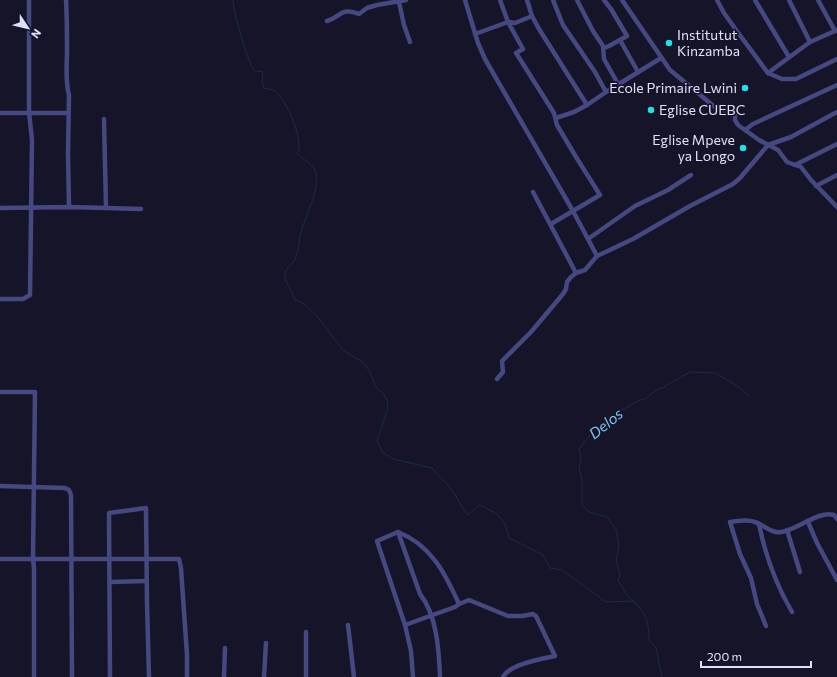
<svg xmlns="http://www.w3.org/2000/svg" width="837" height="677" viewBox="0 0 837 677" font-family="Commissioner,sans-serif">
<rect width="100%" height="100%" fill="#161428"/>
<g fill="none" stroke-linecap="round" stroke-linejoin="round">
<g stroke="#162e4a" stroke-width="1">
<path d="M233,0C232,8 249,66 254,70C257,72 261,71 263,72L262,82L264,88C267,89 271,89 273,90C285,96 301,135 299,148C299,150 298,152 297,154C303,159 314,165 316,173C319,193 306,214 301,232C299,240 299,249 296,257C294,264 283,269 285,277C286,282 293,294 295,300L303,303L316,315L343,350L364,363L370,372L376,387L382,392L387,400L388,408L377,441L382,452L393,459L432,468C438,476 446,482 452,490C458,498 461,507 468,515L479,505C499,514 504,516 509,538L543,555L550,568L562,570L606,602L634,601"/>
<path d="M662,677L656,648L649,640C649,623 646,612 633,601C631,599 629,598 628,597C624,592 624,587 618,581L620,574L616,561L619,546L616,529L607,517L589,512L582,505V480L579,468L581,458L579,449L593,431L614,417L618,412L640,400L645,399L658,389L664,387L670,383L690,372L716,373L740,388L750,397"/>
</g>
<g stroke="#454881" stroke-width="4.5">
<path d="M66,0C67,17 67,34 67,51C67,66 65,81 69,95L68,154L69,207"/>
<path d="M465,0L478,43L485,59L573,211L597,256"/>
<path d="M500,0L508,22L523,49L516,53L518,56L554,113L557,125L576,157L600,195L551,224"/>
<path d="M527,0L532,16L539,29L587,105"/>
<path d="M553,0L563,25L595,72L606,92"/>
<path d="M577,0L593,31L603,46L604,59L618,84"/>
<path d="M622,0L670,70L722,113L727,114L735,112V120L738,125L759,140L778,150L787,162L801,167L811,180L837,207"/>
<path d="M717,0L724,13L739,34L768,73L782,79H796L837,59"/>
<path d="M755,0L789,57"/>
<path d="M789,0L810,42"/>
<path d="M818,0L835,31"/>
<path d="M399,2L404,25L410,42"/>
<path d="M327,21C342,16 341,7 359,14L367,8L377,5L406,0"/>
<path d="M475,34L508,22L515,23L532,16"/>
<path d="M620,40L638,72"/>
<path d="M604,48L609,46L627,36L611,9L604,0"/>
<path d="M768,73L810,42L837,30"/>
<path d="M0,113H68"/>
<path d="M556,118L574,112L587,105L606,92L661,58"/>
<path d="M104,119L106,208"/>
<path d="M745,130L753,124L837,85"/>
<path d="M795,165L837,144"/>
<path d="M816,186L837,175"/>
<path d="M533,192L576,273"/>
<path d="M0,208L69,207L141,209"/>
<path d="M588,239L635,206L668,190L691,175"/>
<path d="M0,299H23L30,295L32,140L29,112V0"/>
<path d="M497,379L503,372L502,361L531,332L563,294L566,289L567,282L571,277L576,273L585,270L597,256L633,239L690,206L733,184L740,178L768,145L791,137L837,112"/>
<path d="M0,392H35L33,558L34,569V677"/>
<path d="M0,486L65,488L69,490L71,495L72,677"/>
<path d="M808,522L817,543L837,580"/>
<path d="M759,524C765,554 777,586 792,612"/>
<path d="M787,530L800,572"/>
<path d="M398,532L420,594C437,615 439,651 440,677"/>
<path d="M0,559H179L181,568L187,655V677"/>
<path d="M110,582L146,581"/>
<path d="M348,625L354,677"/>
<path d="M405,625L455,607L459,604L469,600L508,616H522L533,614L536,616L555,656C541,659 510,664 503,677"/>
<path d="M766,626L757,604L751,578L740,554L730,522C738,521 747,519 755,522C764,525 772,534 781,532C797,530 819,510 834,515L837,519"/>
<path d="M110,677L109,513L146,508L147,603L149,677"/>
<path d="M224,677L225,648"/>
<path d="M264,677L266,643"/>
<path d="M306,677V632"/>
<path d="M413,677L411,651L405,625L377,541L398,532C431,545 445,573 459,604"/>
</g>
</g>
<g fill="#24e0e2" stroke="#161428" stroke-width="1.5">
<circle cx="669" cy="43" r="4"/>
<circle cx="745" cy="88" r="4"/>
<circle cx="651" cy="110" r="4"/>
<circle cx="743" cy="148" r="4"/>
</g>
<g text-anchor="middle" stroke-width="3.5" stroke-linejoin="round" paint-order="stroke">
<g font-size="14" fill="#e0dffb" stroke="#161428" text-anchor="start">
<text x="677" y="40">Institutut<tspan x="677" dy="16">Kinzamba</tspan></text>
<text x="737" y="93" text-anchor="end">Ecole Primaire Lwini</text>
<text x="659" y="115">Eglise CUEBC</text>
<text x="735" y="145" text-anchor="end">Eglise Mpeve<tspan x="735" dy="16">ya Longo</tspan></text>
</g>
<g font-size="15" font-style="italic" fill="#7bc3ed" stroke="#161428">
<text transform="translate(606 424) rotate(-39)" y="5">Delos</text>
</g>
</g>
<g transform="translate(28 28) rotate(125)" stroke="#161428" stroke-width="3" paint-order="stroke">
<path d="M0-3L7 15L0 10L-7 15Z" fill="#e0dffb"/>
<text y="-6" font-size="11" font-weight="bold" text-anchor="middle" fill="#e0dffb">N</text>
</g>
<path d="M701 661v6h110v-6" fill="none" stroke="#e0dffb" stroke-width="2"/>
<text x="707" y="661" font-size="12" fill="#e0dffb" stroke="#161428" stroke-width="3" paint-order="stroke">200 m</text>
</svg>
